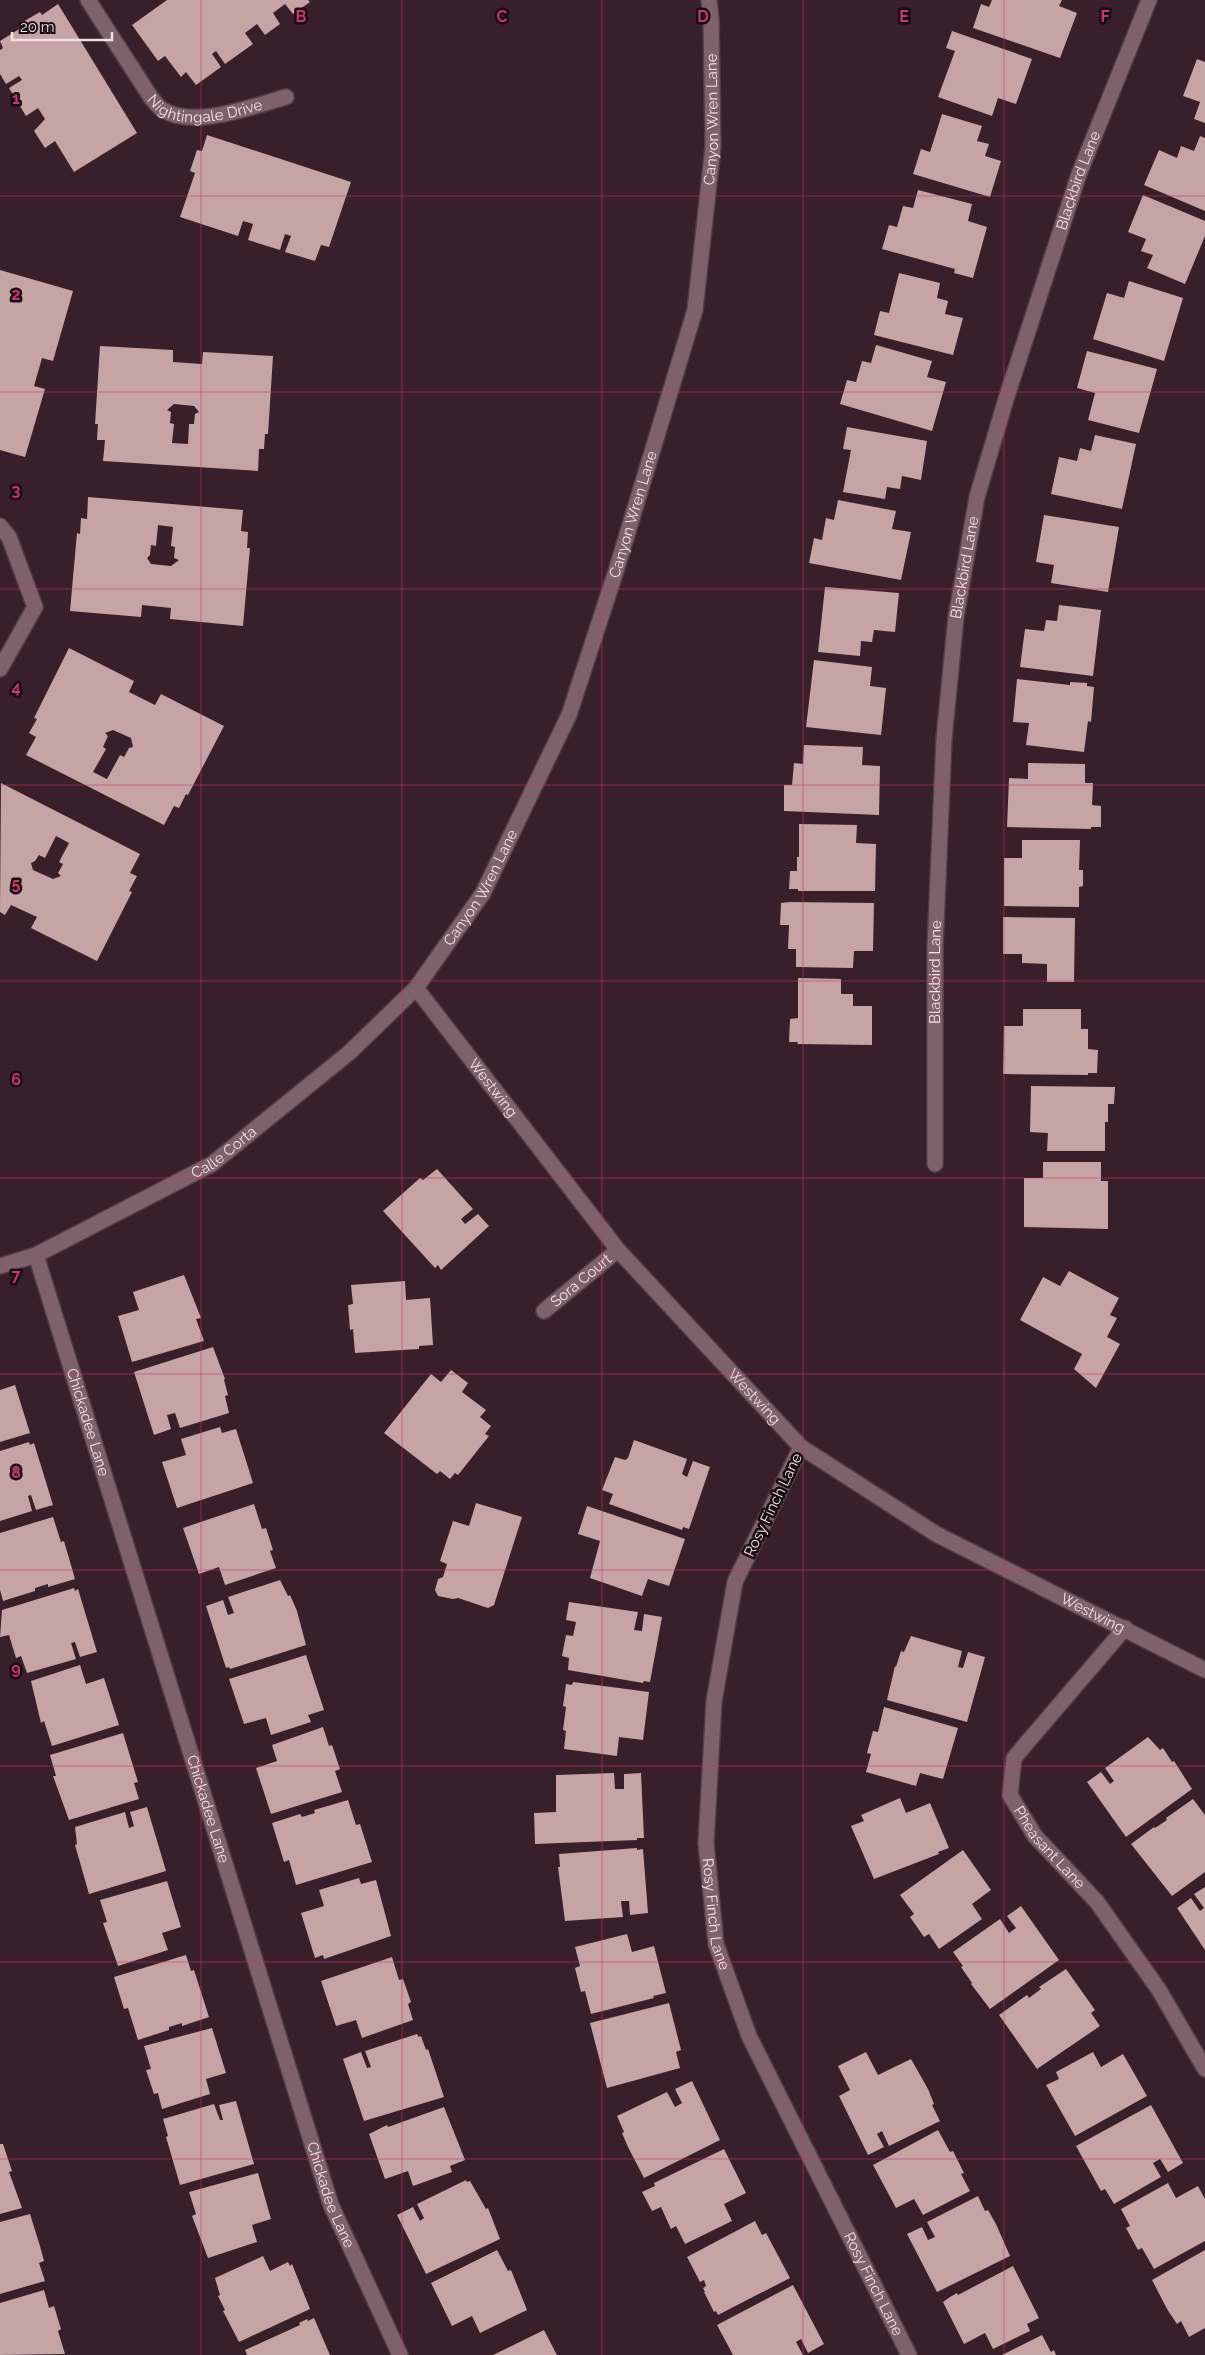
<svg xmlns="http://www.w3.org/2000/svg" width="1205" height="2355" viewBox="0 0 1205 2355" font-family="Raleway,sans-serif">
<rect width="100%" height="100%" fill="#381f29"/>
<g fill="#c6a3a4" fill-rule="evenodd">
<path d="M167,0H308L310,2L293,14L285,4L273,13L280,24L265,35L257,24L245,33L253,44L225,64L216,51L212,54L221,67L196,85L186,72L181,77L165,56L158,61L132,25Z"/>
<path d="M992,0H1062L1059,6L1077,13L1060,58L973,28L981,4L989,7Z"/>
<path d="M58,4L137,133L74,172L55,141L45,148L34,131L45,119L38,108L26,116L9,88L22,80L19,76L6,84L0,74V50L3,48L0,41L24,26L21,23L40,12L42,15Z"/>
<path d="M952,31L1032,59L1016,104L998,98L992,116L938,97L955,51L946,48Z"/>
<path d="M1197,59L1205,62V123L1194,119L1200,102L1183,96Z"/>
<path d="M942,114L982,126L977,141L989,144L985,156L1001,161L990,197L913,174L921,149L930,152Z"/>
<path d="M207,135L351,182L329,247L321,245L315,261L285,252L291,236L285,234L280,250L248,240L253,224L243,221L238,236L180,217L195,173L190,171L197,150L202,151Z"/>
<path d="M1200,136L1205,138V211L1144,185L1159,150L1177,158L1181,146L1194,151Z"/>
<path d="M918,190L972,204L968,221L987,227L973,278L954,273L955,269L882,249L889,225L897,227L903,206L913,208Z"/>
<path d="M1143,195L1205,221V236L1185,284L1147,268L1153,255L1141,251L1146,239L1128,232Z"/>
<path d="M0,270L73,291L53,361L42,358L34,386L45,389L25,457L0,450Z"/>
<path d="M899,273L940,283L937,298L948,301L945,314L963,318L953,355L874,335L880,311L889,313Z"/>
<path d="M1129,281L1183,298L1164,361L1093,339L1107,293L1124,298Z"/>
<path d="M876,345L932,361L927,377L946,382L932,431L840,404L847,380L856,382L862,361L871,363Z"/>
<path d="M100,346L173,350V362L202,364L203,352L273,356L268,434H265L264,449H259L258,471L103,461L105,440H97L98,424H95ZM174,404L194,406L199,412L195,414L194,424H189L188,444L172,443L174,424L170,423L171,412L167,410Z"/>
<path d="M1087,351L1157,369L1139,433L1088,420L1095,393L1077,388Z"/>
<path d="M847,427L927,441L921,480L902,476L900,489L887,487L885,499L843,492L851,450L843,449Z"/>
<path d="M1095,435L1136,444L1122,509L1051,494L1059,457L1077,461L1080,448L1091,451Z"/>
<path d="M88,497L243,510L241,531L248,532L247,548H250L243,626L170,619L171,608L142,605L141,617L70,611L77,533L80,534L81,518L87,519ZM158,525L173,527L171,546L175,547L174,558L179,560L171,566L151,564L147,558L150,555L151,545L156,546Z"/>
<path d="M838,500L896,511L892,529L911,532L901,580L809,563L814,538L822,540L826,518L834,520Z"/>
<path d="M1044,515L1119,527L1108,592L1051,583L1054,565L1036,562Z"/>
<path d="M825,587L899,593L895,632L874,630L872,642L861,641L860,656L818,652Z"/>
<path d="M1059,605L1101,610L1093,676L1020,667L1025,629L1044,631L1046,620L1057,621Z"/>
<path d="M69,648L134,681L129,692L155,705L161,694L224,726L188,795L186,794L179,808L174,806L164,825L26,755L36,737L29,733L37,719L34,718ZM113,730L131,738L133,747L129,748L124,757L120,755L107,779L93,772L106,749L103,747L108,736L105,733Z"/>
<path d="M814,660L872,667L870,686L886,688L881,735L806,727Z"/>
<path d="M1017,679L1070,685V682L1087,683V686L1094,687L1091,722L1088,721L1084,752L1026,745L1029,723L1013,722Z"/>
<path d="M804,745L863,747L862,765L880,766L879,815L784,811V785H792L794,763L803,764Z"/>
<path d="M1028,763L1085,764V783H1093L1092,805L1101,806V827H1091V829L1007,827L1009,778L1028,779Z"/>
<path d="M1,783L140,854L130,873L137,876L129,891L132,892L97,961L31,928L37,917L11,905L5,915L0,912ZM56,836L69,843L59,862L63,864L58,873L61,876L53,879L33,870L31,863L35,861L39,855L45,858Z"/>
<path d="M799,824L857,825L856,843L876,844L875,891H798V889H789L790,871H797V857H799Z"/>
<path d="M1022,840H1080L1079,870H1083V886L1079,887V907L1004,906V858H1022Z"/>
<path d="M789,902L874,903L873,951H854L853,968L796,967V949H788L789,925H780L781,903Z"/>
<path d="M1003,917L1075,918L1074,982H1047V964L1022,963V954H1003Z"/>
<path d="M798,978L841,979V994H853V1006H872V1045L797,1044L798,1042H789L790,1019L798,1018Z"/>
<path d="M1023,1009H1081V1029H1088V1049L1098,1050L1097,1073H1088V1075L1003,1074L1004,1026H1023Z"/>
<path d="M1031,1086L1115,1087L1114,1104H1108V1122H1105V1151H1047L1048,1133L1030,1132Z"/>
<path d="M1043,1162H1101V1181H1108V1229L1024,1227V1178H1043Z"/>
<path d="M437,1169L473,1209L461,1219L465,1224L478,1214L489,1226L441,1270L438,1265L435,1268L383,1211L420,1178L423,1180Z"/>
<path d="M1069,1271L1119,1298L1110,1315L1117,1318L1107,1337L1120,1344L1096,1388L1074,1369L1082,1354L1020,1320L1043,1277L1060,1286Z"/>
<path d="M184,1275L201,1318L196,1319L204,1341L132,1362L118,1316L139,1310L133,1292Z"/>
<path d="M405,1281L406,1300L430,1298L433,1345L419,1346V1349L355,1353L353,1329L350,1330L348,1305L353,1304L351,1285Z"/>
<path d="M213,1347L225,1379L224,1380L228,1395L225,1396L229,1413L180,1428L175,1413L167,1415L171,1429L154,1435L134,1372Z"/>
<path d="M451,1370L468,1383L462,1392L486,1410L480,1417L491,1426L485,1434L489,1436L458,1475L455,1473L450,1479L440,1471L437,1474L384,1433L431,1374L441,1382Z"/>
<path d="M15,1385L30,1433L0,1442V1390Z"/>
<path d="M220,1427L222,1433L236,1429L253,1483L177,1508L162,1462L186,1455L181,1439Z"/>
<path d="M634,1440L687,1459L682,1474L687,1477L693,1461L710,1467L689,1529L683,1527L682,1530L609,1504L613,1494L602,1490L615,1457L625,1460L628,1458Z"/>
<path d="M29,1442L30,1445L34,1443L53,1505L36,1510L31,1495L28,1496L32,1511L0,1521V1451Z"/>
<path d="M476,1503L522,1517L494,1605L488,1608L458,1598L453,1599L438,1596L435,1590L438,1579L443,1577L447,1564L440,1561L453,1521L469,1526Z"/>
<path d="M254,1504L262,1529L266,1528L273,1550L270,1551L276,1568L225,1585L219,1567L199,1574L183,1528Z"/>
<path d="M587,1506L685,1539L669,1586L648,1579L642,1596L590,1578L600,1541L578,1534Z"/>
<path d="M53,1517L61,1542L64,1541L75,1579L48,1587V1584L35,1588V1591L3,1601L0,1590V1533Z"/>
<path d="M280,1580L288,1596L290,1595L297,1611L306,1645L230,1669L229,1667L226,1668L206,1606L223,1600L228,1615L234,1613L228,1597Z"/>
<path d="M74,1588L75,1591L78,1589L97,1652L80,1657L75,1642L71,1643L76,1659L27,1673L21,1656L16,1658L9,1635L0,1637L2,1610Z"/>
<path d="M569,1602L638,1612L634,1630L642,1631L644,1614L662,1617L650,1682L644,1681L643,1683L568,1670L569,1658L562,1656L566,1635L573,1636L576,1622L566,1620Z"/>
<path d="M911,1636L962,1651L958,1667L963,1668L968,1652L985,1657L967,1722L887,1700L895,1666L896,1667L901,1651L904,1652Z"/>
<path d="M306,1655L324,1710L308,1715L311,1722L271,1735L266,1718L244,1724L229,1679Z"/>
<path d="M80,1665L86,1684L104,1678L119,1725L52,1746L44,1721L41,1723L31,1681Z"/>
<path d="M573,1682L649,1692L643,1740L619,1737L617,1756L564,1749L566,1731L563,1730L566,1707L563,1706L566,1684L572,1685Z"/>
<path d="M884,1707L958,1728L943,1779L920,1773L916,1786L866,1772L871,1754L867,1753L873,1731L878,1732Z"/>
<path d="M323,1727L329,1746L332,1745L340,1769L335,1771L342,1792L271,1814L256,1768L277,1761L272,1745Z"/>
<path d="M123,1733L138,1782L134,1783L139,1799L69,1820L53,1776H56L50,1755Z"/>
<path d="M1148,1737L1160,1750L1163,1748L1172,1762L1174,1761L1192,1789L1126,1837L1087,1782L1101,1772L1110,1784L1114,1781L1105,1768Z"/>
<path d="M614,1773L615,1789H624V1774L641,1773L644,1838H637V1840L535,1844L534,1813L556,1812V1775Z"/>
<path d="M900,1798L906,1813L930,1803L949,1848L938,1852L939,1854L874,1879L851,1826L864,1821L861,1815Z"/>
<path d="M1193,1799L1205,1815V1872L1172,1896L1131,1844L1154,1827L1155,1828L1167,1820L1166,1818Z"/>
<path d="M348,1800L356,1825L360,1824L372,1862L296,1885L289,1860L284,1862L272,1823L300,1814L302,1817L315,1813L314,1810Z"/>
<path d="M147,1807L166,1871L89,1894L75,1845L77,1844L75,1827L125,1812L129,1828L134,1826L130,1812Z"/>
<path d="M637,1848V1850L643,1849L648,1913L630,1915L629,1901H621L623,1917L565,1921L558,1867H560L559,1854Z"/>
<path d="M963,1850L991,1890L972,1904L982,1919L939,1949L929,1934L924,1937L910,1917L914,1914L900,1895Z"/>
<path d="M359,1878L361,1884L376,1880L391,1936L324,1959L323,1955L315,1958L301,1913L324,1906L319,1890Z"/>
<path d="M167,1881L181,1927L162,1933L168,1950L118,1966L103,1923L107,1922L100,1900Z"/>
<path d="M1205,1887V1950L1177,1908L1191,1898L1200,1911L1204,1908L1194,1894Z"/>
<path d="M1021,1906L1059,1960L990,2009L971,1984L972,1983L961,1967L963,1966L953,1952L1000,1919L1009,1933L1016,1928L1007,1916Z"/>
<path d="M627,1934L632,1952L654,1946L666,1993L653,1996L654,1998L591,2014L585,1991L581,1992L575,1968L580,1966L575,1947Z"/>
<path d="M186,1955L191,1971L194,1970L209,2017L182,2026V2023L169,2027V2030L138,2040L128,2008L124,2009L114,1977Z"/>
<path d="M392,1957L399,1980L403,1979L411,2002L408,2004L413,2020L362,2038L356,2020L336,2026L321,1981Z"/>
<path d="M1066,1969L1095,2010L1091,2013L1100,2026L1037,2069L999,2015L1027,1995L1029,1998L1041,1989L1039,1987Z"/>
<path d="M669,2003L681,2050L676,2052L680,2068L607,2088L590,2023Z"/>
<path d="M212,2028L226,2073L206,2079L210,2094L162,2109L158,2093L154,2094L146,2070L151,2069L144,2046Z"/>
<path d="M417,2034L419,2037L421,2036L426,2050L428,2049L444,2097L364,2121L343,2059L361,2052L367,2068L371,2067L365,2051Z"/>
<path d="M866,2052L878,2075L911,2059L928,2089L934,2104L932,2105L940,2121L889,2146L882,2131L877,2134L884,2147L868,2155L839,2096L850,2090L838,2066Z"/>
<path d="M1093,2052L1101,2067L1123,2054L1147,2096L1075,2136L1046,2085L1059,2079L1056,2072Z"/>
<path d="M692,2081L720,2140L644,2178L628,2147L622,2133L624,2132L617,2116L667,2092L675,2107L682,2103L675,2089Z"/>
<path d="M236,2101L254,2164L180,2185L166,2137L168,2136L163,2119L214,2104L220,2120H223L219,2105Z"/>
<path d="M1151,2105L1183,2163L1168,2172L1160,2159L1153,2163L1161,2177L1114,2204L1105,2189L1101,2191L1076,2146Z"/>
<path d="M444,2107L465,2160L450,2166L452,2172L413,2186L408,2171L385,2179L369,2134L387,2125L388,2127Z"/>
<path d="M938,2130L950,2152L953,2151L964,2173L961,2174L970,2191L923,2215L914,2199L896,2208L873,2165Z"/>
<path d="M0,2144H3L12,2171L9,2172L22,2208L0,2214Z"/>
<path d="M724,2149L746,2193L724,2204L732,2221L685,2244L676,2226L671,2229L661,2207L652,2211L642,2192L655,2186L654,2183Z"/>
<path d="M258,2173L271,2219L252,2225L257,2242L208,2258L192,2216L196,2214L189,2192Z"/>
<path d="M466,2180L467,2182L470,2181L486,2209L488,2208L500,2239L426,2274L397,2215L413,2207L420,2221L424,2218L417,2204Z"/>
<path d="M1168,2183L1176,2198L1198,2186L1205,2199V2241L1154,2269L1142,2248L1138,2250L1126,2228L1130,2226L1121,2209Z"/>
<path d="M978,2196L985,2211L988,2210L996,2224L1010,2256L937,2292L907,2234L922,2227L928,2240L935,2237L927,2222Z"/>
<path d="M30,2214L40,2246L44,2261L39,2263L45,2281L0,2294V2222Z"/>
<path d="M755,2221L762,2235L766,2233L790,2278L718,2315L716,2311L714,2312L704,2292H705L703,2288L706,2286L704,2280L700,2282L687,2257Z"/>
<path d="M497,2250L508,2271L511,2270L527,2310L480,2333L472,2316L452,2326L431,2283Z"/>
<path d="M1205,2250V2328L1189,2337L1181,2321L1177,2324L1167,2309L1152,2280Z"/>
<path d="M263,2256L270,2271L288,2262L290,2266L292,2264L310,2309L239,2342L223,2311L225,2310L218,2296L220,2295L215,2278Z"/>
<path d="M1013,2266L1039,2318L1027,2324L1030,2331L993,2349L985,2333L964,2344L943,2302L950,2297L957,2293L958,2295Z"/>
<path d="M793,2285L824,2344L808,2353L801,2339L796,2342L803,2355H733L717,2325Z"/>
<path d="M44,2290L49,2308L54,2306L61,2329L58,2331L65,2354L0,2355V2303Z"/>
<path d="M314,2318L330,2355H247L245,2350L300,2325L299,2323L307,2319L308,2321Z"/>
<path d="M544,2330L557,2355H493Z"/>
<path d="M1042,2335L1051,2352L1054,2350L1056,2355H1002Z"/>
</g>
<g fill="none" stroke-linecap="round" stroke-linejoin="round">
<defs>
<g id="minor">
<path id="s1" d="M88,0L152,99C156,103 159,108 163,110C195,129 253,106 286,97"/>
<path d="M0,526L9,537L35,607L0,669"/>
<path id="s2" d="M935,1164V948L944,739L956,617L977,497L1006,399L1079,174L1149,0"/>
<path id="s3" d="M36,1255L331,2205L400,2355"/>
<path id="s4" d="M544,1311L618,1250"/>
<path id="s5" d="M801,1447L735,1582L714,1701L706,1843L716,1944L749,2036L909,2355"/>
<path id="s6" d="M1125,1628L1014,1758L1010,1795L1035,1836L1097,1902L1159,1990L1205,2069"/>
</g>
<g id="tertiary">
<path id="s7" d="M416,988L618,1250L801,1447L936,1534L1205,1670"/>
<path id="s8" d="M0,1266L36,1255L212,1164L350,1052L416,988L483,893L569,715L616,571L695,310L713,147L711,19L709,0"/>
</g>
</defs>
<use href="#minor" stroke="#523c45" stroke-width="18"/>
<use href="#tertiary" stroke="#523c45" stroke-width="18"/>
<use href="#minor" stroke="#7f616c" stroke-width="15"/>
<use href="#tertiary" stroke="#7f616c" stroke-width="15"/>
</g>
<path fill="none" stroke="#c93670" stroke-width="1" stroke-opacity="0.55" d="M201,0V2355M402,0V2355M602,0V2355M803,0V2355M1004,0V2355M0,196H1205M0,392H1205M0,589H1205M0,785H1205M0,981H1205M0,1178H1205M0,1374H1205M0,1570H1205M0,1766H1205M0,1962H1205M0,2159H1205"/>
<g text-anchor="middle" stroke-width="5" stroke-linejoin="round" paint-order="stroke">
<g font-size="15" fill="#f2e0e6" stroke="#180d11">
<text dy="5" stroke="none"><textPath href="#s1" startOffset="175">Nightingale Drive</textPath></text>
<text dy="5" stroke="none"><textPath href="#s8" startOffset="1435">Canyon Wren Lane</textPath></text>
<text dy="5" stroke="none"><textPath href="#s2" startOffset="1002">Blackbird Lane</textPath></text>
<text dy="5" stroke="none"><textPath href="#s8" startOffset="1030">Canyon Wren Lane</textPath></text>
<text dy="5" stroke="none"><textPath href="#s2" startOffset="598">Blackbird Lane</textPath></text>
<text dy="5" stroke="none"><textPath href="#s8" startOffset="625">Canyon Wren Lane</textPath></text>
<text dy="5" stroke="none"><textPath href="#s2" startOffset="192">Blackbird Lane</textPath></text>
<text dy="5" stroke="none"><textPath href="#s7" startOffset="126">Westwing</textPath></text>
<text dy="5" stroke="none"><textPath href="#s8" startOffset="252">Calle Corta</textPath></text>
<text dy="5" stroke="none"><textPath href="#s4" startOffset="48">Sora Court</textPath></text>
<text dy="5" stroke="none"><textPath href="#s7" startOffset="531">Westwing</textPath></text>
<text dy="5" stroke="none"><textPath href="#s3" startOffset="175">Chickadee Lane</textPath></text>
<text transform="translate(773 1505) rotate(-64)" y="5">Rosy Finch Lane</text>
<text dy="5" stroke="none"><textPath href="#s7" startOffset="936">Westwing</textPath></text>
<text dy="5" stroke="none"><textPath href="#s3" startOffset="580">Chickadee Lane</textPath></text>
<text dy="5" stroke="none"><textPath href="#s6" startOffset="274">Pheasant Lane</textPath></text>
<text dy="5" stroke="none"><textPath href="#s5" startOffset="485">Rosy Finch Lane</textPath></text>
<text dy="5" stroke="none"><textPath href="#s3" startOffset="985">Chickadee Lane</textPath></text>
<text dy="5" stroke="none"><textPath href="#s5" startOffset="890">Rosy Finch Lane</textPath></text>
</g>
</g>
<g font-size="16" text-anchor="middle" font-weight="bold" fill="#c93670" stroke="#180d11" stroke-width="5" stroke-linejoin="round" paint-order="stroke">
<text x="301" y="22">B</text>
<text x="502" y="22">C</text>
<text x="703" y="22">D</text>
<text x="904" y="22">E</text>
<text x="1105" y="22">F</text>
<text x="16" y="104">1</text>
<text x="16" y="300">2</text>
<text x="16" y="496">3</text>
<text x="16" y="693">4</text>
<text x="16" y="889">5</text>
<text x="16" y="1085">6</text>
<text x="16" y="1281">7</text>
<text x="16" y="1478">8</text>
<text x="16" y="1674">9</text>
</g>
<path d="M12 32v8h100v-8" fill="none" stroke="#f2e0e6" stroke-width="2.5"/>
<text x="20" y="32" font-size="15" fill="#f2e0e6" stroke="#180d11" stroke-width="4" paint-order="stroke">20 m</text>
</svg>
